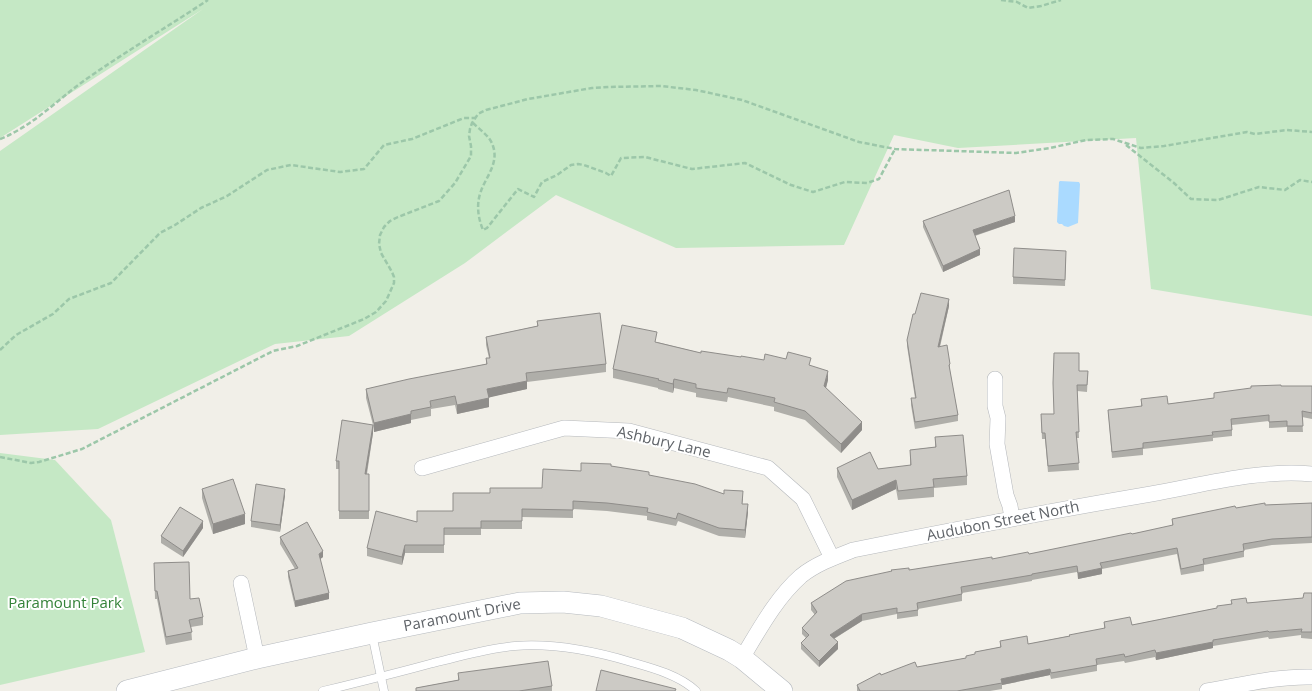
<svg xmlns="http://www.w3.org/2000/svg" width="1312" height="691" viewBox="0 0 1312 691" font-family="'Open Sans',sans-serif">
<rect width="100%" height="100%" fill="#f1efe8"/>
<g fill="#c5e8c5">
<path d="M0,0H1312V316L1151,289L1136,138L958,148L894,135L844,245L676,248L556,195L465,263L349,336L275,344L98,429L0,435V151L203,9L0,138Z"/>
<path d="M0,453L55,460L111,520L145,652L0,685Z"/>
</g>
<path fill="#aadaff" d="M1060,181L1079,182L1080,184L1078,223L1068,227L1064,226L1062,224H1059L1057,222L1059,182Z"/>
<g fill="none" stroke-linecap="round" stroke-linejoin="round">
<defs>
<g id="lane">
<path d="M372,634L384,691"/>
<path d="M323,691C360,682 397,673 433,663C460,657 487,648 515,646C553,643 594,651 631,662C652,668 679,675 696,691"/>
</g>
<g id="street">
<path d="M995,379V406L998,418L997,444L1006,495L1010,506L1012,518"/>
<path d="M422,468L564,428L629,431L768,468L803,499L832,558"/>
<path d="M241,583L257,658"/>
<path d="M742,658C759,630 776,598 801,576C816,564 835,557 853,550C952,530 1051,511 1151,494C1203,485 1259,469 1312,474"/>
<path d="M1207,691C1242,685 1276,676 1312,677"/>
</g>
<path id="secondary" d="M127,691L257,658L372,633L520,603L563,602L601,606L682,628L729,650L742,658L782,691"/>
</defs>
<use href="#lane" stroke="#b5b8bc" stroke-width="9"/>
<use href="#street" stroke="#b5b8bc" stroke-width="16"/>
<use href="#secondary" stroke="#b6babf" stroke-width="22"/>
<g stroke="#9cc7a9" stroke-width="2.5" stroke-dasharray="5 2.5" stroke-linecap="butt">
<path d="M1001,0L1017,2L1028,8L1041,6L1061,0"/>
<path d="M473,123C480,130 490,136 493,146C499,163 486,177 481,191C476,204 478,218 483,230L487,228L518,189L534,197L542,182L557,175L571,165L578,164L584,165L606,173L611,176L621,158L645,157L692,169L745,163L791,185L813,192L845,182L867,183L879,179L895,149"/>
<path d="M0,139C33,126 57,100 85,80C125,52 167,27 208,0"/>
<path d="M1126,145L1174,183L1191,199L1218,200L1259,187L1285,190L1300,180L1312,182"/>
<path d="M0,350L16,335L53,314L69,299L111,283L160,233L175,225L201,208L227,196L267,170L291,165L340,172L364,169L384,145L412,139L464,118H475"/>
<path d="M0,457L31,463L39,462L82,449L273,351L297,346L364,319L376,312L386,301L394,283V277L392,272L381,253L379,244L380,235L384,227L390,221L398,217L439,201L455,183L471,156V146L469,136L470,129L472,123L478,114L486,110L528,99L592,88L609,87L661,86L696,90L742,100L859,142L895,149L1016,153L1050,148L1086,140L1113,139L1141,148L1164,146L1247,132L1255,134L1287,130L1312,132"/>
</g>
<use href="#lane" stroke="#fff" stroke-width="8"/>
<use href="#street" stroke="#fff" stroke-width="15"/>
<use href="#secondary" stroke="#fff" stroke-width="21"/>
</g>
<g fill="#afaea9">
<path d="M923,221L1015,222L975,236L980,255L943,272L923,227Z"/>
<path d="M1066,257L1065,286L1013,284V277Z"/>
<path d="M949,306L940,347L950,364V371L958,415V421L915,429L911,405V398H915L907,346V340L915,314Z"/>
<path d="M537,321L606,364V372L527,382V389L489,397V407L457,414L455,405L431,409V416L411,420V423L374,432L373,426V433L367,474H369V519H339V469H336V461L373,425L366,398V389L486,364V358H489L486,345V337L537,326Z"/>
<path d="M657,342L701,353L811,366L828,380L826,388L862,430L841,453L805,420L774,411V407L728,397L727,402L696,397V393L674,388L673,393L658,389V388L613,378V369Z"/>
<path d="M1079,371H1088L1087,392L1077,391L1079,438H1077L1079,470L1048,472L1045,439H1042L1041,414H1054Z"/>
<path d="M1281,386H1312V419L1302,417L1303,432H1287V427L1269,428V421L1232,425V436L1213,438V441L1143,449V455L1112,458L1108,410L1141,407V399L1168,404L1214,398V393Z"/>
<path d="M935,437L967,476V485L934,488V497L898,500L896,489L852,510L837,477V468L878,469L910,466V450L935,447Z"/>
<path d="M611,466L649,475L743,499L742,504L748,512L745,538L719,536L678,521L676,526L647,520V516L607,511L573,509V518L522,517V529H481V535H444V553H405L402,565L367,556V548L417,522L453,511L490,493L542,488L581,471Z"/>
<path d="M202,489L245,524L213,534L202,498Z"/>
<path d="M285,495L280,532L251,527V521Z"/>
<path d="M1312,503V543L1272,545L1244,550V557L1204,565V571L1181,575L1177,554L1102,569V574L1078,579L1077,572L1032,580V581L962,593V601L918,609V616L897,619V614L862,621L834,639L838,649L819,667L801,649V643L806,638L802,634V628L815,615L811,610V603L909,570L1029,554L1132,534L1172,526V519L1236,508L1265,505Z"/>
<path d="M203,528L183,557L161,543V536Z"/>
<path d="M280,537L323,557L320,559L329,599L295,607L288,577V571L295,569L280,544Z"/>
<path d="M154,563L190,599L203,617V625L191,627L192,640L166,645L157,599H155Z"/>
<path d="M1312,593V639L1301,638V635L1269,639L1268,637L1213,646V648L1156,660L1155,657L1125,663L1124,661L1097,665V671L1051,679L1050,675L1002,685V689L990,691H857V685L881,675L917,667L966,658L975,655V652L1000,647V641L1028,644L1104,629V622L1132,625L1217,608L1231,604V600L1247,603L1303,598Z"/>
<path d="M458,673L552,686V691H416V688L458,680Z"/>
</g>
<g fill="#8f8d8a">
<path d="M1015,216V222L973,236V230Z"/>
<path d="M980,249V255L943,272V266Z"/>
<path d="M949,299V306L938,353V347Z"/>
<path d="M828,371V380L824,395V386Z"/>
<path d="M674,379V388L673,393V384Z"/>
<path d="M527,381V389L487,398V389Z"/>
<path d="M489,398V407L457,414V405Z"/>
<path d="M411,414V423L374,432V423Z"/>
<path d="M862,422V430L841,453V444Z"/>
<path d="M373,425V433L365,482V474Z"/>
<path d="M896,480V489L852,510V500Z"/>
<path d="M285,489V495L280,532V525Z"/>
<path d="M748,504V512L745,538V530Z"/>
<path d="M245,514V524L213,534V524Z"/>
<path d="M203,521V528L183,557V551Z"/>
<path d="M405,545V553L402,565V557Z"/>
<path d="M323,551V557L319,560V554Z"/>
<path d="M1102,568V574L1078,579V573Z"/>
<path d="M329,593V599L295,607V601Z"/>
<path d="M862,614V621L830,641V635Z"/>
<path d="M838,642V649L819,667V661Z"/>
<path d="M1213,642V648L1156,660V653Z"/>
<path d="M1050,669V675L1002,685L1001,679Z"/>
</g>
<g fill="#cccac5" stroke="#8f8d8a">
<path d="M1009,190L1015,216L973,230L980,249L943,266L923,221Z"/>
<path d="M1014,248L1066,251L1065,280L1013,277Z"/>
<path d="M921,293L949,299L938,347L947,345L950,364L949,365L958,415L915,422L911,398H916L907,340L913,314H915Z"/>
<path d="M600,313L606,364L526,373L527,381L487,389L489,398L457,405L455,396L430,401L431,407L411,411V414L374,423L366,389L409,379L487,364L486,358H490L486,337L538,326L537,321Z"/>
<path d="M622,325L657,332L655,342L701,353V351L741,357V356L764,360L765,354L786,359L788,352L811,358L809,365L828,371L824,386L862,422L841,444L805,411L774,402L775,398L728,388L727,393L696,388V384L674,379L673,384L658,380L659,379L613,369Z"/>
<path d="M1054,353H1079V371H1088L1087,385H1077L1079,432H1076L1079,463L1048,466L1045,433H1042L1041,414H1054L1053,383Z"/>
<path d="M1281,385V386H1312V413L1302,411L1303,426H1287V421L1269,422V415L1231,419L1232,430L1212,432L1213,435L1143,443V448L1112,452L1108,410L1142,406L1141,399L1167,396L1168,404L1214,398V393L1251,388V386Z"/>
<path d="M342,420L373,425L365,474H369V511H339V461H336Z"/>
<path d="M963,435L967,476L933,479L934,487L898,491L896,480L852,500L837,468L870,452L878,469L911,465L910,450L936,447L935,437Z"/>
<path d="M581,463L611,464V466L649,472V475L695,484L724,494V490L743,491L742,504H748L745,530L719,528L678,513L676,519L647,512L648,508L607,503L573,501V510L522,509V521H481V528H444V545H405L402,557L367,548L376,511L417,522V511H453V493H490V488H542L543,469L581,471Z"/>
<path d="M233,479L245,514L213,524L202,489Z"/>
<path d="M256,484L285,489L280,525L251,521Z"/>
<path d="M1265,503V505L1312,503V537L1272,539L1243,544L1244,551L1203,559L1204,564L1181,569L1177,548L1100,563L1102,568L1078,573L1077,566L1032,574V575L961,587L962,594L917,603L918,610L897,613V608L862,614L830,635L838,642L819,661L801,643L809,635L802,628L817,612L811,603L846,581L892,571L891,570L909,568V570L992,557V559L1028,552L1029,554L1131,533L1132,534L1173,525L1172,519L1235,506L1236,508Z"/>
<path d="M180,507L203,521L183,551L161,536Z"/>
<path d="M307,522L323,551L319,554L329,593L295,601L288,571L298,568L280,537Z"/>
<path d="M189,562L190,599L199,598L203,617L189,620L192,632L166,637L157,591H155L154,563Z"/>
<path d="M1304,593H1312V632H1301L1302,629L1269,632L1268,631L1213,640V642L1156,653L1155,650L1125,657L1124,654L1096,659L1097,665L1051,673L1050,669L1001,679L1002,683L957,691H860L857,685L880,673L881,675L915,662L917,667L966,658V656L975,654V652L1001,647L1000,641L1027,636L1028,644L1070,636L1069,635L1105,628L1104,622L1130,617L1132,625L1217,608V606L1232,604L1231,600L1246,598L1247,603L1303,598Z"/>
<path d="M548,661L552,686L519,691H416V688L459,680L458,673Z"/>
<path d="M601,670L676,689L675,691H596Z"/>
</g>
<g text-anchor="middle" stroke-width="4" stroke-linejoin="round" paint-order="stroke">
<g font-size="15" fill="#5f6368" stroke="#fff">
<text transform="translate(664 442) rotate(13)" y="5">Ashbury Lane</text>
<text transform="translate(1003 521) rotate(-11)" y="5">Audubon Street North</text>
<text transform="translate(462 615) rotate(-11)" y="5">Paramount Drive</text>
</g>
<g font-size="15" fill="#348238" stroke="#fff">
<text x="65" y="608">Paramount Park</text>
</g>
</g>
</svg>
